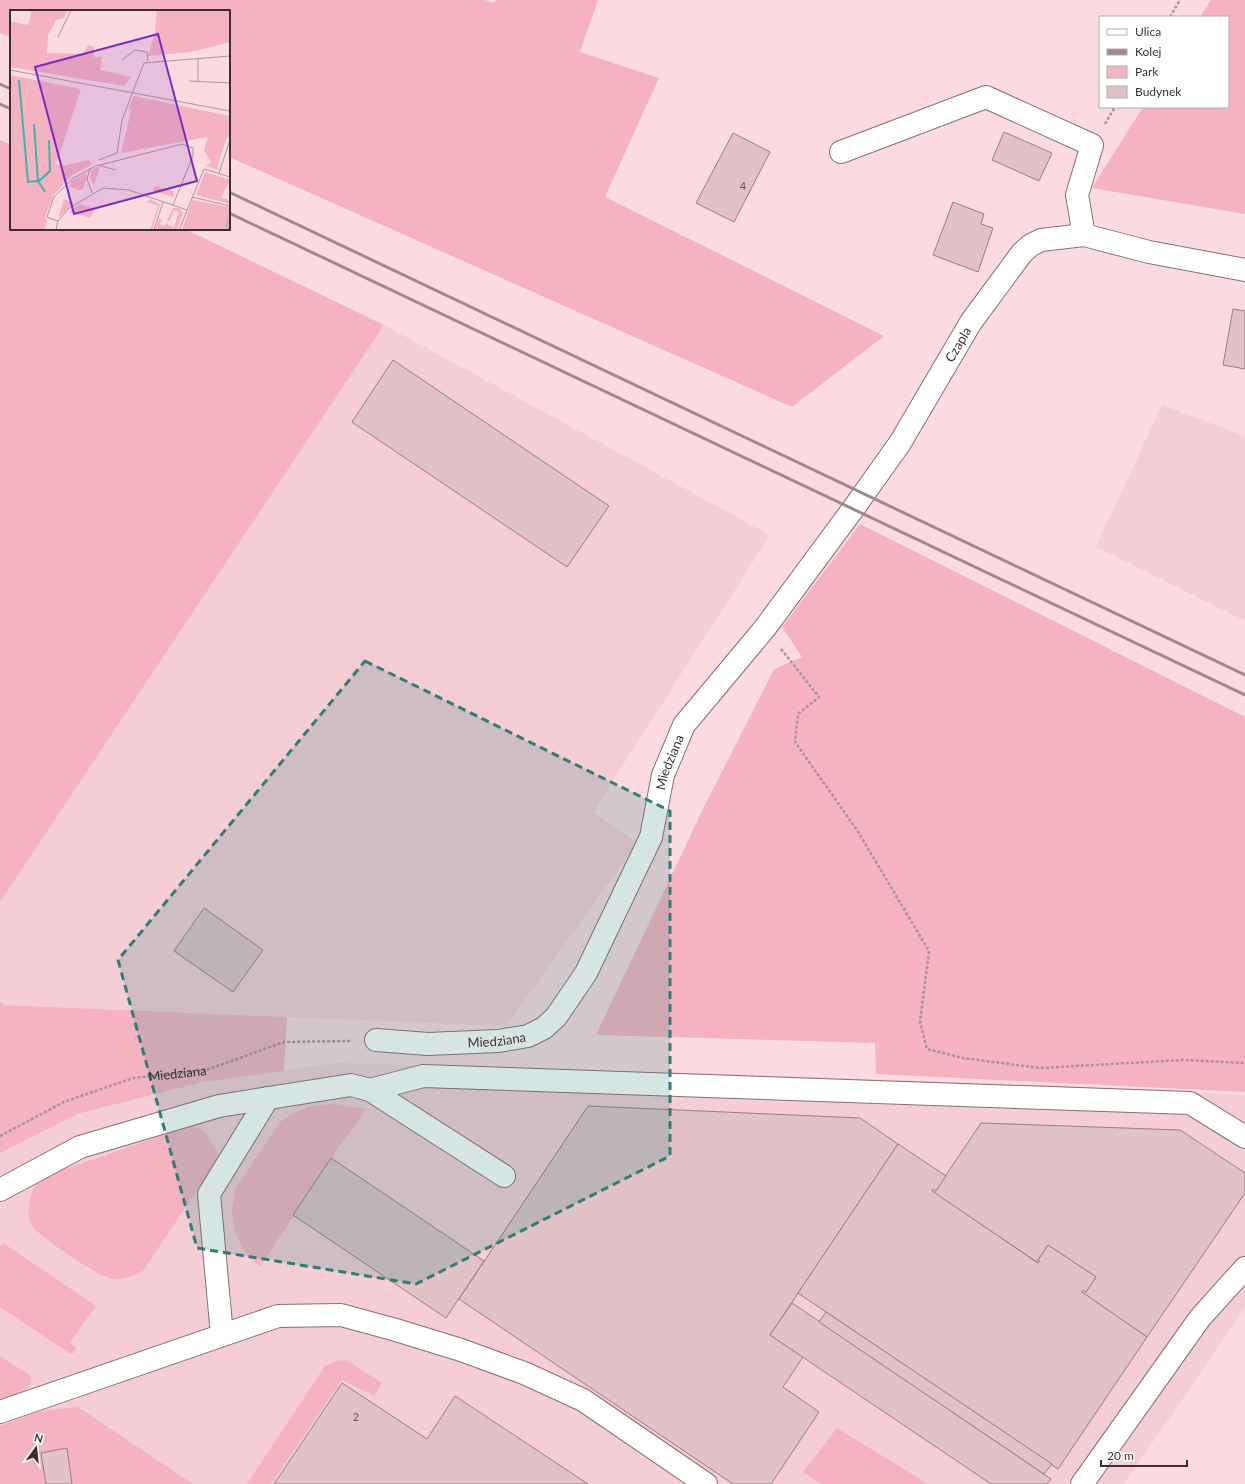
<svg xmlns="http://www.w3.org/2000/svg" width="1245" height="1484" viewBox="0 0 1245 1484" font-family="Lato,sans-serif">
<rect width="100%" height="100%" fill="#fbdbe1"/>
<g fill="#f5cdd5">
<path d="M384,325L770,535L593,812L637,843L506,1026L4,1005L0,1002V899L68,793Z"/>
<path d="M1162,405L1245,436V621L1096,547Z"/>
<path d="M337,1063L761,1075L1119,1088L1245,1095V1308L1124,1484H0V1153L77,1114L203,1082Z"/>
</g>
<g fill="#f5b3c1">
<path d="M0,0H485L492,3L498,0H598L580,52L659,78L605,197L884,336L792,407L229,157V11H11V37L0,33Z"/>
<path d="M1211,0H1245V214L1092,188L1143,107H1228V17H1200Z"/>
<path d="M0,140L11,145V229H185L384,325L0,902Z"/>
<path d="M860,524L1245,717V1092L876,1074L875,1043L596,1035L701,813L774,669L802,657L782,627Z"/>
<path d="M0,1002L4,1005L287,1017L284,1071L203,1082L77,1114L0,1153Z"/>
<path d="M333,1104L366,1109L336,1151L260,1267L243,1249L238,1239L234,1228L232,1208L236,1188L279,1123C297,1109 311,1105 333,1104Z"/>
<path d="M189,1126L202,1129L207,1135L218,1153L217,1160L143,1271C133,1276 121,1281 108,1278C97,1275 40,1237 33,1227C25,1216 29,1195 36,1184C40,1178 46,1176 51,1174Z"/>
<path d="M3,1243L96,1306L70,1342L76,1348L74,1353H69L0,1307V1246Z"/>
<path d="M0,1356L31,1376C32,1394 14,1395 0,1399Z"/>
<path d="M344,1360L351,1363L382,1383L374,1396L342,1380L271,1484H247L325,1366L336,1361Z"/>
<path d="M78,1407L193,1484H0V1426L40,1411Z"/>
<path d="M837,1428L928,1484H821L803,1472Z"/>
</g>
<g fill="#e0c2c7" stroke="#9a7d83">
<path d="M1004,132L1052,153L1039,181L992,160Z"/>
<path d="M733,133L770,152L734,222L696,203Z"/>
<path d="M953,202L984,214L981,224L993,228L978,272L933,255Z"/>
<path d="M1233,309L1245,311V369L1223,365Z"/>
<path d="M393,360L609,506L567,567L352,422Z"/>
<path d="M204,908L263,950L233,992L174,951Z"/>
<path d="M588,1106L860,1118L898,1144L770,1335L803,1357L783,1387L819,1412L771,1484H733L459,1299Z"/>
<path d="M981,1123L1180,1130L1245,1173V1193L1147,1337L1084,1294L1096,1277L1048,1245L1037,1262L934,1193Z"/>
<path d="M898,1144L946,1176L936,1191L933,1189L932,1191L1038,1263L1040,1261L1038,1260L1048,1245L1096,1277L1086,1292L1083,1290L1082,1292L1147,1337L1058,1469L798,1293Z"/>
<path d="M331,1158L484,1261L446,1318L293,1215Z"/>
<path d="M792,1303L1051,1479L1047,1484H991L770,1335Z"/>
<path d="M826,1312L1052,1464L1044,1474L819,1322Z"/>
<path d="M342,1383L427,1439L455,1396L588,1484H274Z"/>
<path d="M67,1448L72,1484H46L41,1453Z"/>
</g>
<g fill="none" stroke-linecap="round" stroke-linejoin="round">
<defs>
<g id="minor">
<path d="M841,152L986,97L1092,145L1077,195L1084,235"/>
<path id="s2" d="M376,1040L428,1044L498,1041L528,1036L544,1028L556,1017L586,973L651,837L663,775L684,725L765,628L853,509L900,443L971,322L1022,253L1031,245L1041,240L1084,235L1149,252L1245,270"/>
<path d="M370,1090L423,1076L1190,1103L1245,1137"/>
<path d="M0,1190L80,1147L219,1106L351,1085L370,1090L504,1176"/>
<path d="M222,1335L209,1194L268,1098"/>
<path d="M0,1412L278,1316L341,1315L396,1330L461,1350L524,1373L583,1400L706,1484"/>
<path d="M1082,1484L1200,1318L1245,1268"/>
</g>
</defs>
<use href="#minor" stroke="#8a6e74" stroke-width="24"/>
<g stroke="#aa9297" stroke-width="2.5" stroke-dasharray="3 2" stroke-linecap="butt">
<path d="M1170,17L1180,0"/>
<path d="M1105,124L1115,107"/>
<path d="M781,649L819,697L798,714L795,742L857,830L929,951L920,1022L927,1049L963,1058L1040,1068L1183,1060L1245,1063"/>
<path id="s1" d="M0,1136L64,1102L133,1078L206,1070L284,1042L352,1041"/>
</g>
<use href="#minor" stroke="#fff" stroke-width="22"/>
<g stroke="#a0898e" stroke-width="3">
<path d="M0,84L11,89"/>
<path d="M0,104L11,109"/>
<path d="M229,192L1245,675"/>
<path d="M229,213L1245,695"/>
</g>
</g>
<path fill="#337c77" fill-opacity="0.2" stroke="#337c77" stroke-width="3" stroke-dasharray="8 5" stroke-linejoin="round" d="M365,661L670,811V1156L416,1284L197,1248L118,960Z"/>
<g text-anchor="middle" stroke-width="3" stroke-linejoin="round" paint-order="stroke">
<g font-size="11" fill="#655457">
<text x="743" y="190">4</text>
<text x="356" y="1421">2</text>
</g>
<g font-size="13" fill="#3c2f32" stroke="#fff">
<text dy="5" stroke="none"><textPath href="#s2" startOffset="978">Czapla</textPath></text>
<text dy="5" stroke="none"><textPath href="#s2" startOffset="468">Miedziana</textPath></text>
<text dy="5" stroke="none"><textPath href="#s2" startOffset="121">Miedziana</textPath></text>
<text dy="5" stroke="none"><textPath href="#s1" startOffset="190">Miedziana</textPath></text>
</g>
</g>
<g transform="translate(10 10)">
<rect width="220" height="220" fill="#fbdbe1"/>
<path d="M22,0H58L54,8L46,10L38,25L37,43L73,44L78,35L84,37V47H92L90,60L121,67L114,76L0,57V11L18,15ZM147,0H220V32L181,42L138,46L145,23ZM0,65L71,79L46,154L52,156L80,150L81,155L62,165L44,185L35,207L37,210L35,218L40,220H0ZM124,86L220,106V128L217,127L207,157L209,160L196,156L201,152L194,140L198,127L111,143L121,101L119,98ZM87,157H90L84,175L80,168L82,160ZM195,162L220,170L211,188L220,190V194L186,185ZM75,163L77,166L73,179L69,180L60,177L61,171ZM145,176L163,181L164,187L143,181ZM54,189L64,193L48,208ZM140,189L150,194L142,220H140L148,196L137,192ZM182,190L220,197V220H172ZM70,194L85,199L80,208L59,202ZM163,198H169L173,203L167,220H145L149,209H152L150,215L155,216L157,211L158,215L164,217L169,202L164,200L160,211L157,210Z" fill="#f5b3c1"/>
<path fill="none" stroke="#41b1aa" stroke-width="2" d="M9,70L18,172L28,171L35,182M24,114L28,171M29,171L40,161L39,130"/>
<path fill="none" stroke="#af969b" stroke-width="1" d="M48,27L61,0M112,50L125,40L137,42L138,51M0,60L220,101M179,71L220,73M188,71V48M89,150L107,143L112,110L134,53L220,46M90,155L172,134L183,138V146L163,195M80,158L77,169L82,183M209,163L220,130M182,187L220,196M220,208L216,216L220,220M48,211L58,199L93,178L119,180L177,200M46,220L48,211L37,207L44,187L63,168L88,155L106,160M144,220L153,192M169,220L194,159L220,167"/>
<path fill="#7b2cbf" fill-opacity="0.15" stroke="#7b2cbf" stroke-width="2" d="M148,24L187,171L64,204L25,57Z"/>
<rect width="220" height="220" fill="none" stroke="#3c2f32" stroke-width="2"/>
</g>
<rect x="1099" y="16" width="130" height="92" fill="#ffffff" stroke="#b1acad"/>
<rect x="1107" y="29" width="20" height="6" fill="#ffffff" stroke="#b1acad"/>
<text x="1135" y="36" font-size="12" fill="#3c2f32">Ulica</text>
<rect x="1107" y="49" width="20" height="6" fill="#a0898e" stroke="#b1acad"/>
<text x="1135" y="56" font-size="12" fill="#3c2f32">Kolej</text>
<rect x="1107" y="66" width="20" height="12" fill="#f5b3c1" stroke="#b1acad"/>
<text x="1135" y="76" font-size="12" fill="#3c2f32">Park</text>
<rect x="1107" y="86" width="20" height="12" fill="#e0c2c7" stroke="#b1acad"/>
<text x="1135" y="96" font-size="12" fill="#3c2f32">Budynek</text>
<g transform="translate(36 1448) rotate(15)" stroke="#ffffff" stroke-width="3" paint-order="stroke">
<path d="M0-3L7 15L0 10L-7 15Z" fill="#3c2f32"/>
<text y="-6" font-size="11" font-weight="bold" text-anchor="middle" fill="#3c2f32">N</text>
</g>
<path d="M1101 1460v6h86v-6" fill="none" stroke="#3c2f32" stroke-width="2"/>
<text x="1107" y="1460" font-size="12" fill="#3c2f32" stroke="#ffffff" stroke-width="3" paint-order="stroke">20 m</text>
</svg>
